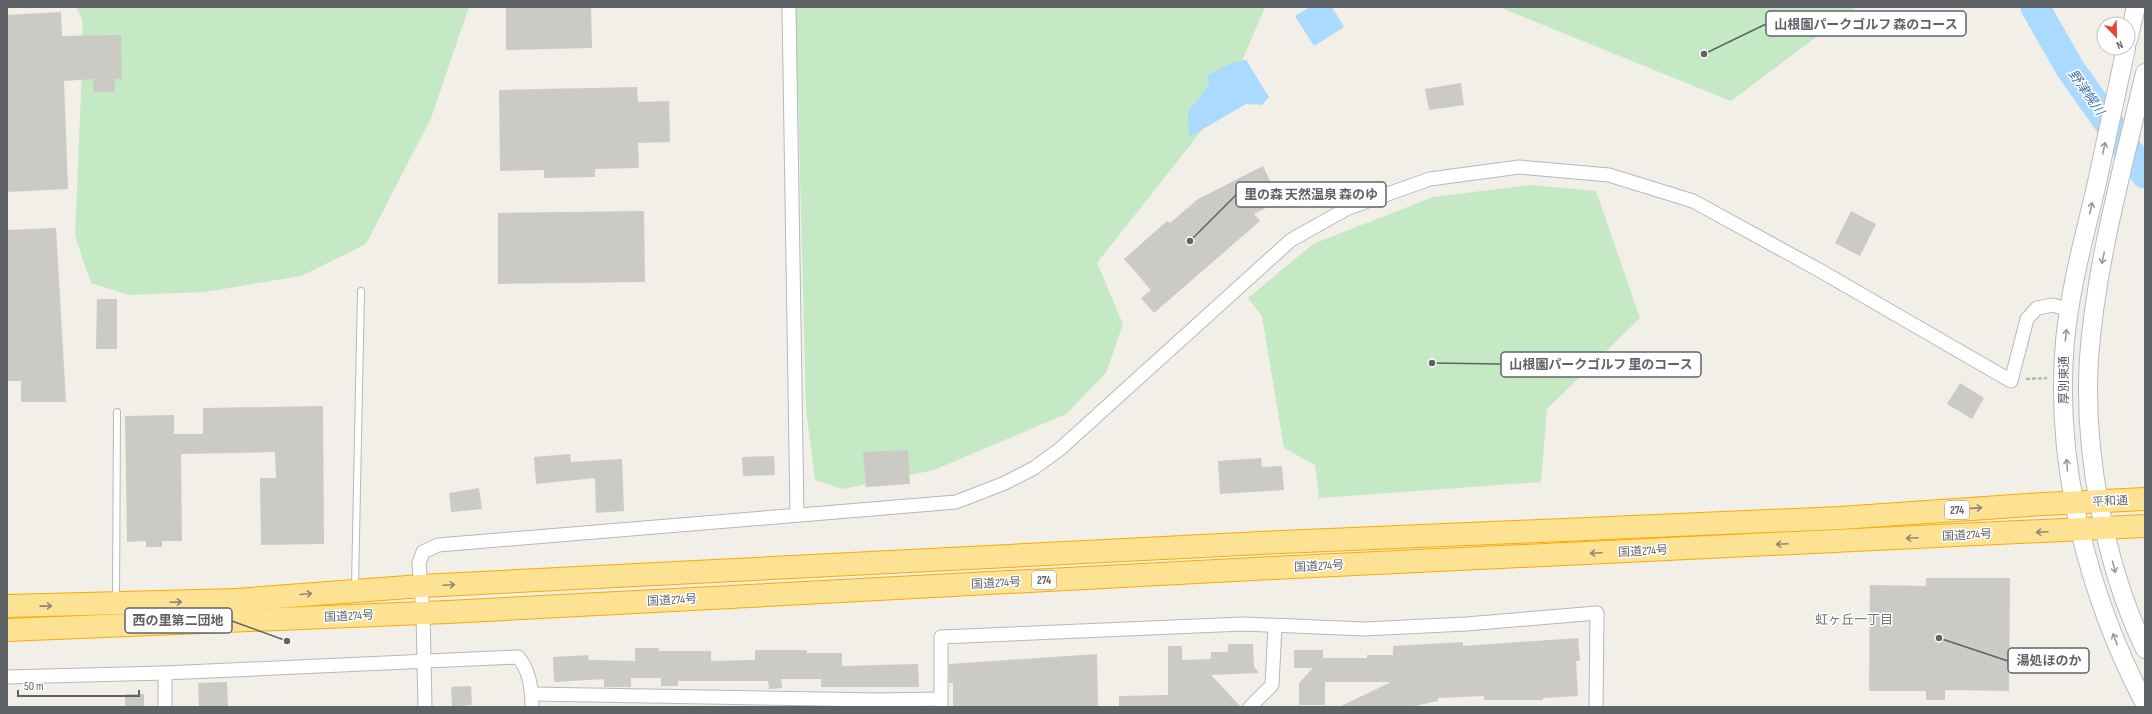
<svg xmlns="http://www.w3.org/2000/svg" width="2152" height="714" viewBox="0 0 2152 714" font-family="'Sofia Sans Condensed','Noto Sans JP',sans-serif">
<rect width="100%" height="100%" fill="#f1efe8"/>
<g fill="#c5e8c5">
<path d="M76,7H469L431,118L366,244L301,276L205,292L129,295L91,283L75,236L83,44L82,20Z"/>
<path d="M792,7H1265L1225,101L1097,263L1123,324L1106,373L1066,414L934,470L843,489L815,480L806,410L798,93Z"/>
<path d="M1499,7H1856L1731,101Z"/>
<path d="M1530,185L1596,191L1640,318L1547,409L1541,482L1319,498L1315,465L1284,448L1262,316L1248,298L1313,244L1433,197Z"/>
</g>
<g fill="#aadaff">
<path d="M1310,7H1332L1344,27L1314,46L1295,16Z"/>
<path d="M1246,60L1269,97L1262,105L1246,104L1189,137L1188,112L1209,85L1208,75L1232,63Z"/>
</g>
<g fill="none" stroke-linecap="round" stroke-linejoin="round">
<path stroke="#aadaff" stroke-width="29" d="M2035,7L2071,70L2145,174"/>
</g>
<g fill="#cccac5">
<path d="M506,7H591L592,48L506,50Z"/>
<path d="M61,12L62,36L121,35L122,79H115V92H93V79L64,81L68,189L7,192V15Z"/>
<path d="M1461,83L1464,105L1429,110L1425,89Z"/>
<path d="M637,87L638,102L669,101L670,142L638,143L639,168L595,169V177L544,178V170L500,171L499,90Z"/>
<path d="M1263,166L1280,201L1254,214L1260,221L1154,313L1141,298L1151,290L1124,259L1167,221L1170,223L1198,199Z"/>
<path d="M644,211L645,282L498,284V213Z"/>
<path d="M1851,211L1876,224L1860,256L1835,243Z"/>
<path d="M56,228L66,402H21V381H7V230Z"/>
<path d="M97,299H117V349H96Z"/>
<path d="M1960,383L1984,398L1972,419L1947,404Z"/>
<path d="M323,406L324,544L261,545L260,478H276L275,452L181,454L182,541H162V547H146V541L127,542L125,416L174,415V434H203V408Z"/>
<path d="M908,450L910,484L866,487L863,452Z"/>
<path d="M570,454L571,462L622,459L624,511L596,513L595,478L536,484L534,457Z"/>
<path d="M774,456L775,475L743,476L742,457Z"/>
<path d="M1261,458L1262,467L1282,466L1284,490L1220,494L1218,461Z"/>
<path d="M479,488L482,509L451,512L449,493Z"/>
<path d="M1926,578H2010L2009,691L1945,690V700H1926V691H1869L1870,585L1926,586Z"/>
<path d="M1578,638L1580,661H1576L1578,696L1543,698V700H1484V696L1438,698V701L1410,707H1339L1391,682H1325V705H1299V683L1313,668H1294V650H1323V658H1367V655H1393V646L1463,642V646Z"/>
<path d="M1228,644H1253L1254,667L1259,673L1211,675L1241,707H1119V696L1168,695V646H1182V660L1211,659V652H1228Z"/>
<path d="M635,648H659V651H711V661L755,660V650H807V653H842V666L918,664L919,687H821V679H781L782,688L769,689L768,681H678V686H661V678H631V687H604V679L554,682L553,657L588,655L589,660L635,661Z"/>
<path d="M1097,654L1098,707H953V683H949V664Z"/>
<path d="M227,682L228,707H199L198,683Z"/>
<path d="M471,686L472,705L452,707L451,687Z"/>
<rect x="125" y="694" width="19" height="13"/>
</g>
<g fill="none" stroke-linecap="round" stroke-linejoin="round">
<defs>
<g id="lane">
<path d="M355,586L361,291"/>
<path d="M116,600L117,412"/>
</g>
<g id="street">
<path d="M789,7L797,515"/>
<path d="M165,673V707"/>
<path d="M7,677L165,673L518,657C530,670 532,690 532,707"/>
<path d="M532,694L878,700L941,699"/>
<path d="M425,707L423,613L419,563L423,552L438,545L956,502L1005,483L1034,468L1060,449L1291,240L1348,208L1430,179L1519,167L1609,175L1693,201L1819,270L2011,381L2027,319L2037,308L2053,305L2069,310"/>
<path d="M941,707V637L1243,624L1364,629L1466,624L1597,613L1596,707"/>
<path d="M1250,707L1272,685L1275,626"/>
</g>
<g id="secondary">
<path d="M2128,40L2136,7"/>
<path d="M2126,48C2116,94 2106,141 2096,187C2084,238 2070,289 2065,341C2054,463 2088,596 2145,704"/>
<path d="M2145,73C2123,167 2096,262 2089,358C2083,451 2105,566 2145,649"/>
</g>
<g id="highway">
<path d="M7,606L236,600L421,586L1261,543L1840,518L2043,504L2145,499"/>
<path d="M7,630L448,612L1273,568L2145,526"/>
</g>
</defs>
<use href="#lane" stroke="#b5b8bc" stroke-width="8"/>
<use href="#street" stroke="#b5b8bc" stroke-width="15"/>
<use href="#secondary" stroke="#b6babf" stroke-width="20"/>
<use href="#highway" stroke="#f9ab00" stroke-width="24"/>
<path stroke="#9cc7a9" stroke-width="2.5" stroke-dasharray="4 2" stroke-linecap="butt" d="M2026,379L2047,378"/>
<use href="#lane" stroke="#fff" stroke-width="6"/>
<use href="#street" stroke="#fff" stroke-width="13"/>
<use href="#secondary" stroke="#fff" stroke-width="18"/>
<use href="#highway" stroke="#fde293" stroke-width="22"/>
</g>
<defs><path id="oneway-shaft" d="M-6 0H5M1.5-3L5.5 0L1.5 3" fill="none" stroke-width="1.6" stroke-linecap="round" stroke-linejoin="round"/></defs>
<g stroke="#979a9d">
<use href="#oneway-shaft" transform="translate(2104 148) rotate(-78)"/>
<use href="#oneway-shaft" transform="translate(2091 208) rotate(-77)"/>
<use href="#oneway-shaft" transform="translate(2103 258) rotate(102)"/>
<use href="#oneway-shaft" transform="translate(2066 335) rotate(-83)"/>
<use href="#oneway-shaft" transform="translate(2067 465) rotate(-94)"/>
<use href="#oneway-shaft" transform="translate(2114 567) rotate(76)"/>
<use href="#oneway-shaft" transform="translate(2115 639) rotate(-111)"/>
</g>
<g stroke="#8e8975">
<use href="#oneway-shaft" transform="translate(1976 508) rotate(-4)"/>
<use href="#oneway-shaft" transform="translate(2042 532) rotate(177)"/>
<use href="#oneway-shaft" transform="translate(1912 538) rotate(177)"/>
<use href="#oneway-shaft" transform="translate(1782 544) rotate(177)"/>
<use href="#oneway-shaft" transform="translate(1596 553) rotate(177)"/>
<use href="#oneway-shaft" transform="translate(449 585) rotate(-3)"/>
<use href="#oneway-shaft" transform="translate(306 594) rotate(-5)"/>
<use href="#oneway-shaft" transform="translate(176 602) rotate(-2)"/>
<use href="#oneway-shaft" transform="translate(46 606) rotate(-1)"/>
</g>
<g text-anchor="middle" stroke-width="3" stroke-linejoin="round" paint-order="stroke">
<g fill="#fff" stroke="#8f9295" stroke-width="1">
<rect x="1945" y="501" width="24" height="18" rx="3"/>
<rect x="1032" y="571" width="24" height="18" rx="3"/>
</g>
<g font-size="11" font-weight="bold" fill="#5f6368">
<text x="1957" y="514">274</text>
<text x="1044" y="584">274</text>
</g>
<g font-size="12" fill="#5f6368" stroke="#fff">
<text transform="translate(2064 380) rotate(-90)" y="4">厚別東通</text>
<text transform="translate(2110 501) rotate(-3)" y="4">平和通</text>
<text transform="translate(1967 535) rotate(-3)" y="4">国道274号</text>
<text transform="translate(1643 551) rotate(-3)" y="4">国道274号</text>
<text transform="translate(1319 566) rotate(-3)" y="4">国道274号</text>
<text transform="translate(996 583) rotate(-3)" y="4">国道274号</text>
<text transform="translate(672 600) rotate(-3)" y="4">国道274号</text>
<text transform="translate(349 616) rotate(-3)" y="4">国道274号</text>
</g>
<g font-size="13" font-style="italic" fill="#4174aa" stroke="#fff">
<text transform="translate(2087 92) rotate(55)" y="5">野津幌川</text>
</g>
<g font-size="13" fill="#70757a" stroke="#fff">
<text x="1854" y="624">虹ヶ丘一丁目</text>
</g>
</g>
<path fill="none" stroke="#5f6368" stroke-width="1.5" d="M1704 54L1766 24M1190 241L1236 195M1432 363L1501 364M287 641L232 621M1939 638L2008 661"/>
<g fill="#5f6368" stroke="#fff" stroke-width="1.5">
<circle cx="1704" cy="54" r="4"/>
<circle cx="1190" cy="241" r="4"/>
<circle cx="1432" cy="363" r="4"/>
<circle cx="287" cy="641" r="4"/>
<circle cx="1939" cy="638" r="4"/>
</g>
<g fill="#fff" stroke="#5f6368" stroke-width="1.5">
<rect x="1766" y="11" width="200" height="25" rx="4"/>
<rect x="1236" y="182" width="150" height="25" rx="4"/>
<rect x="1501" y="352" width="200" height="25" rx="4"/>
<rect x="125" y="608" width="107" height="25" rx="4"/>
<rect x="2008" y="648" width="81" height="25" rx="4"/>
</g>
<g font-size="13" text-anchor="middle" font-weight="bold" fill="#5f6368">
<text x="1866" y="29">山根園パークゴルフ 森のコース</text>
<text x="1311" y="199">里の森 天然温泉 森のゆ</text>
<text x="1601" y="369">山根園パークゴルフ 里のコース</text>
<text x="178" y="625">西の里第二団地</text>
<text x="2049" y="665">湯処ほのか</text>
</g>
<rect width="2152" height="714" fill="none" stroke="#5f6368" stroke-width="16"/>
<g transform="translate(2116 36) rotate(157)"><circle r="19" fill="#ffffff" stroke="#bfc1c3"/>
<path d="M0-3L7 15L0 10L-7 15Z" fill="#ea4335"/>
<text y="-6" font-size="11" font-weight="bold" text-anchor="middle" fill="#5f6368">N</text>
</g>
<path d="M18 690v6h121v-6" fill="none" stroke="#5f6368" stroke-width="2"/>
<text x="24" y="690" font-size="12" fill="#5f6368" stroke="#ffffff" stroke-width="3" paint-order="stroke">50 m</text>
</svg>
